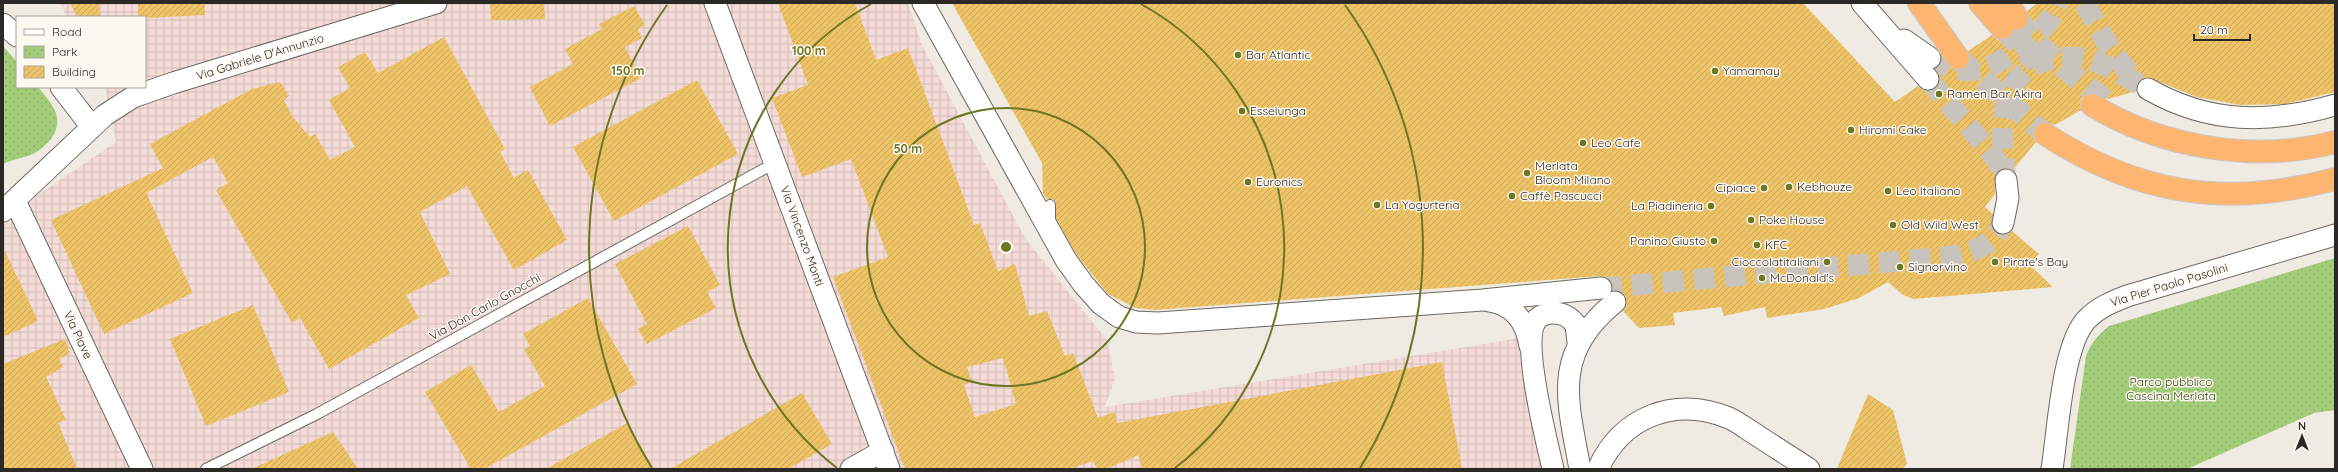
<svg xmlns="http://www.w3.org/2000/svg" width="2338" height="472" viewBox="0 0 2338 472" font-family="Quicksand,sans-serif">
<defs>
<pattern id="industrial-grid" width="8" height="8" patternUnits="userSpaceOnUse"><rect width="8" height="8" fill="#f5dbd7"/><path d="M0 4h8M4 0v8" fill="none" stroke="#d2bcb8"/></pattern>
<pattern id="park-dots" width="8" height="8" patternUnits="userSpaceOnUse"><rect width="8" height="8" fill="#a3cc79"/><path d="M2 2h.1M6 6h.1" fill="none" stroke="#8caf68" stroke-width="1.8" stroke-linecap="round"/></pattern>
<pattern id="building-hatch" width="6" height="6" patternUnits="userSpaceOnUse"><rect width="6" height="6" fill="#eec367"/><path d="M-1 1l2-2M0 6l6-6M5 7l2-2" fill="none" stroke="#cca859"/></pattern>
</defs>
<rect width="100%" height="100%" fill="#efebe3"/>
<path fill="url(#industrial-grid)" d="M60,3H908L922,45L1025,238L1107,340L1115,379L1105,407L1526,337L1549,469H3V223L32,199L116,142L105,87H145V17H67Z"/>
<g fill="url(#park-dots)">
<path d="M3,46L17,62V87H38C50,102 65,116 53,136C49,142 42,149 35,153C25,158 13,159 3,164Z"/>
<path d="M2335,258V410L2314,413L2187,469H2070L2086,356C2091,343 2098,335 2109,326Z"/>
</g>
<g fill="url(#building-hatch)" fill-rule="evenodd">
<path d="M70,3H99L100,17H77Z"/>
<path d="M138,3H205V15L145,18L138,17Z"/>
<path d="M490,3H544L545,19L491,20Z"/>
<path d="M778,3H855L876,60L908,48L974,225L980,223L998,271L1015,264L1029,316L1047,311L1065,356L1073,353L1098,418L1115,412L1117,423L1442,362L1462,469H1142L1139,455L1106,469H1097L1093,461L1070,469H905L833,277L888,257L851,159L802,177L772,98L808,85ZM1003,358L1016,404L975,417L964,385L972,382L967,367Z"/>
<path d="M952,3H1803L1895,102L1918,86L1924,90L1936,88L1939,83L1938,72L1948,65L1953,69L1965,68L1969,63L1968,51L1992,35L1998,40H2005L2011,37L2014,30L2024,28L2029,18L2027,11L2038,3H2335V92L2285,104L2240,105L2197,97L2147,77L2138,83L2137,91L2108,99L2092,93L2086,94L2081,99V110L2055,125L2046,122L2039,123L2033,133L2036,142L2013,170L2004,168L1995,175V194L1985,207L1993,214L1992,226L1995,232L2006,234L2012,231L2039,254L2029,264L2053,287L1913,299L1903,295L1888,282L1859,298L1824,309L1767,318L1765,307L1724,316L1721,307L1673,313L1675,325L1639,328L1623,311L1627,305L1624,294L1619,291L1612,290L1610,281L1600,276L1155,310L1136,308L1108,294L1076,254L1056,218V202L1053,199H1047L1043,193L1042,163Z"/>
<path d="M634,6L645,25L638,29L642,38L625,47L641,78L550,126L530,87L573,64L565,49L602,29L599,24Z"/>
<path d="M444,37L505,149L500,152L514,178L528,170L567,240L514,270L467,186L420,212L450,274L406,295L419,318L329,369L300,318L292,323L216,190L228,183L213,157L146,193L193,293L104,334L51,220L163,168L150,144L252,89L280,82L289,96L284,100L292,116L310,137L315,134L330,160L355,147L329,100L350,88L338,67L365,52L378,73Z"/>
<path d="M697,80L738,154L614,221L573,147Z"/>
<path d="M688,226L720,285L707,292L716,308L647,344L638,329L647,324L615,264Z"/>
<path d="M3,247L38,321L3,337Z"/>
<path d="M588,298L637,384L484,469H471L425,392L471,365L499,412L545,386L524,349L530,346L523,334Z"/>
<path d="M253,305L289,392L206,426L170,339Z"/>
<path d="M65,339L70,353L59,359L63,367L46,377L66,420L58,423L77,469H3V364Z"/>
<path d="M802,393L832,444L788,469H670Z"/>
<path d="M1868,394L1893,410L1907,464L1901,469H1837Z"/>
<path d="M627,423L654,469H546Z"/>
<path d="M333,432L358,469H251Z"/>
</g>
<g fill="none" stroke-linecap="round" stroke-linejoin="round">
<g stroke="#c8c4bd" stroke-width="21" stroke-dasharray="21 10" stroke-linecap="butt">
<path d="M2085,3C2099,30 2112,56 2134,77"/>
<path d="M1930,58C1970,80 1990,71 2023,45C2039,33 2052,22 2058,3"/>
<path d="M1928,79L1993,155L2003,172"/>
<path d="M2006,180C2001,137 1994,74 2048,60C2061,57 2075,56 2088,59C2109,65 2129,79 2148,89"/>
<path d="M1601,288L1955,256C1975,251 1995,244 2003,223"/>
</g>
<g stroke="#c8c4bd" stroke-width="22" stroke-dasharray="22 11" stroke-linecap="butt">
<path d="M2017,18C2041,51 2072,75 2105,100"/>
<path d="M2002,28L2037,63"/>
<path d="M1958,58L2045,134"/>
</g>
<defs>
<g id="service">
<path d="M1050,205V223"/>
<path d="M206,469L317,414L775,163"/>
</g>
<g id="minor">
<path d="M715,3L889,469"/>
<path d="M923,3L1066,260L1084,285L1101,304L1119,317L1136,322L1158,323L1483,300L1601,288"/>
<path d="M1862,3L1928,79"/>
<path d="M3,24L17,36"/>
<path d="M1904,40L1930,58"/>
<path d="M61,87L91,126"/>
<path d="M2148,89C2209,124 2269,124 2335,105"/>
<path d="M15,201L142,469"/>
<path d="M3,211L105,115L133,97L173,83L436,3"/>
<path d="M2003,223L2008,198L2006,180"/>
<path d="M1489,301C1514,305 1526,321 1530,346"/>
<path d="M851,469L883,451"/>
<path d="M1553,469C1547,442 1520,339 1537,319C1541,315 1548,313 1553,313C1564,313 1570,317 1576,325L1578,342"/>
<path d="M1580,469C1567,398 1552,354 1615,302"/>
<path d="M1598,469C1622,416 1675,396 1729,418C1738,422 1747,429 1755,434C1773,446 1791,457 1809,469"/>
<path d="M2052,469C2058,432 2062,345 2087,319C2099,307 2112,302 2127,296L2335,235"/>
</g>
<g id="motorway">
<path d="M1919,3L1958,58"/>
<path d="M1980,3L2002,28"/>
<path d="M2008,3L2017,18"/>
<path d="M2092,105C2162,148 2256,163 2335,142"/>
<path d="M2045,134C2138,195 2228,208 2335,179"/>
</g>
</defs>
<use href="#service" stroke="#6d6963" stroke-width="12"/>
<use href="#minor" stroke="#6d6963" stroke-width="23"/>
<use href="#motorway" stroke="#c8c7c7" stroke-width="24"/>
<use href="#service" stroke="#fff" stroke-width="10"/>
<use href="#minor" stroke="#fff" stroke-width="21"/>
<use href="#motorway" stroke="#fdb570" stroke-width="22"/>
</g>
<g fill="none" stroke="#6c7723" stroke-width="2">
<circle cx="1006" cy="247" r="139"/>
<path d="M837 468A278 278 0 0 1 871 4M1141 4A278 278 0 0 1 1175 468"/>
<path d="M652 468A417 417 0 0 1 667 5M1345 5A417 417 0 0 1 1360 468"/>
</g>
<g fill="#6c7723" stroke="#fdf9f1" stroke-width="1.5">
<circle cx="1238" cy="55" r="4"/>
<circle cx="1715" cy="71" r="4"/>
<circle cx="1939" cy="94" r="4"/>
<circle cx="1242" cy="111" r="4"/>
<circle cx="1851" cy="130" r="4"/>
<circle cx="1583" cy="143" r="4"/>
<circle cx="1527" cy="173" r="4"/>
<circle cx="1248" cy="182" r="4"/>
<circle cx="1789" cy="187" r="4"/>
<circle cx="1764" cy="188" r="4"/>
<circle cx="1888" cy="191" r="4"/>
<circle cx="1512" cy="196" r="4"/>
<circle cx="1377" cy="205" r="4"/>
<circle cx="1711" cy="206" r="4"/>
<circle cx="1751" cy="220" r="4"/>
<circle cx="1893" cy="225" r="4"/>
<circle cx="1714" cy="241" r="4"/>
<circle cx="1757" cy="245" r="4"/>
<circle cx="1827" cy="262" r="4"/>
<circle cx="1995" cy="262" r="4"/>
<circle cx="1900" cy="267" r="4"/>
<circle cx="1762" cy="278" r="4"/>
</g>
<g text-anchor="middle" stroke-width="3" stroke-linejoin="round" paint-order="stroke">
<g font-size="12" fill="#2a2926" stroke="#fdf9f1" text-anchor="start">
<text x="1246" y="59">Bar Atlantic</text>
<text x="1723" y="75">Yamamay</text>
<text x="1947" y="98">Ramen Bar Akira</text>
<text x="1250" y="115">Esselunga</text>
<text x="1859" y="134">Hiromi Cake</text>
<text x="1591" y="147">Leo Cafe</text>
<text x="1535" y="170">Merlata<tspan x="1535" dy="14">Bloom Milano</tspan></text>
<text x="1256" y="186">Euronics</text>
<text x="1797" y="191">Kebhouze</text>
<text x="1756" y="192" text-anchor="end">Cipiace</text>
<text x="1896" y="195">Leo Italiano</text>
<text x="1520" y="200">Caffè Pascucci</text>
<text x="1385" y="209">La Yogurteria</text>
<text x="1703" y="210" text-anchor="end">La Piadineria</text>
<text x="1759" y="224">Poke House</text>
<text x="1901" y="229">Old Wild West</text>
<text x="1706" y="245" text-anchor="end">Panino Giusto</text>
<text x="1765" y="249">KFC</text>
<text x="1819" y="266" text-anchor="end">Cioccolatitaliani</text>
<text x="2003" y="266">Pirate's Bay</text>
<text x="1908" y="271">Signorvino</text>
<text x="1770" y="282">McDonald's</text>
</g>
<g font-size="12" fill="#2a2926" stroke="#fdf9f1">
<text transform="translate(260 57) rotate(-17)" y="4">Via Gabriele D'Annunzio</text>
<text transform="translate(802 236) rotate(70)" y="4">Via Vincenzo Monti</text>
<text transform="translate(2169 285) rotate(-17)" y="4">Via Pier Paolo Pasolini</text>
<text transform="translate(485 307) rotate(-29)" y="4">Via Don Carlo Gnocchi</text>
<text transform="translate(78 335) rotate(65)" y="4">Via Piave</text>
</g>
<g font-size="12" fill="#2b4406" stroke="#fdf9f1">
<text x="2171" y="386">Parco pubblico<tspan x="2171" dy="14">Cascina Merlata</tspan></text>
</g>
</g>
<circle cx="1006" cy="247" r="6" fill="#6c7723" stroke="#fdf9f1" stroke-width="2"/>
<g font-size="12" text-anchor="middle" font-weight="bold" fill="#6c7723" stroke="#fdf9f1" stroke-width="3" stroke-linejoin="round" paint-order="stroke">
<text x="809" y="55">100 m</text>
<text x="628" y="75">150 m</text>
<text x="908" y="153">50 m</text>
</g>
<rect width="2338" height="472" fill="none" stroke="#2a2926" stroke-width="8"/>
<rect x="16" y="16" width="130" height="72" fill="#fdf9f1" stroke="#a9a6a0"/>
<rect x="24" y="29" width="20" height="6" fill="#ffffff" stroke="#a9a6a0"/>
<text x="52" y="36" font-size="12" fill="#2a2926">Road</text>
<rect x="24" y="46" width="20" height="12" fill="url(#park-dots)" stroke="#a9a6a0"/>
<text x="52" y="56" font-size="12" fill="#2a2926">Park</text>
<rect x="24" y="66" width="20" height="12" fill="url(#building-hatch)" stroke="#a9a6a0"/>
<text x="52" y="76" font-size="12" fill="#2a2926">Building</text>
<g transform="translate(2302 436)" stroke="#fdf9f1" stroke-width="3" paint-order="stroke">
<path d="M0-3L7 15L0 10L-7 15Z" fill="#2a2926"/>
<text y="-6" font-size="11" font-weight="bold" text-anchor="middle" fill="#2a2926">N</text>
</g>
<path d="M2194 34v6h56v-6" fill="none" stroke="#2a2926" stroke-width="2"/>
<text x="2200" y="34" font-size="12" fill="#2a2926" stroke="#fdf9f1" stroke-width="3" paint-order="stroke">20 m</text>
</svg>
